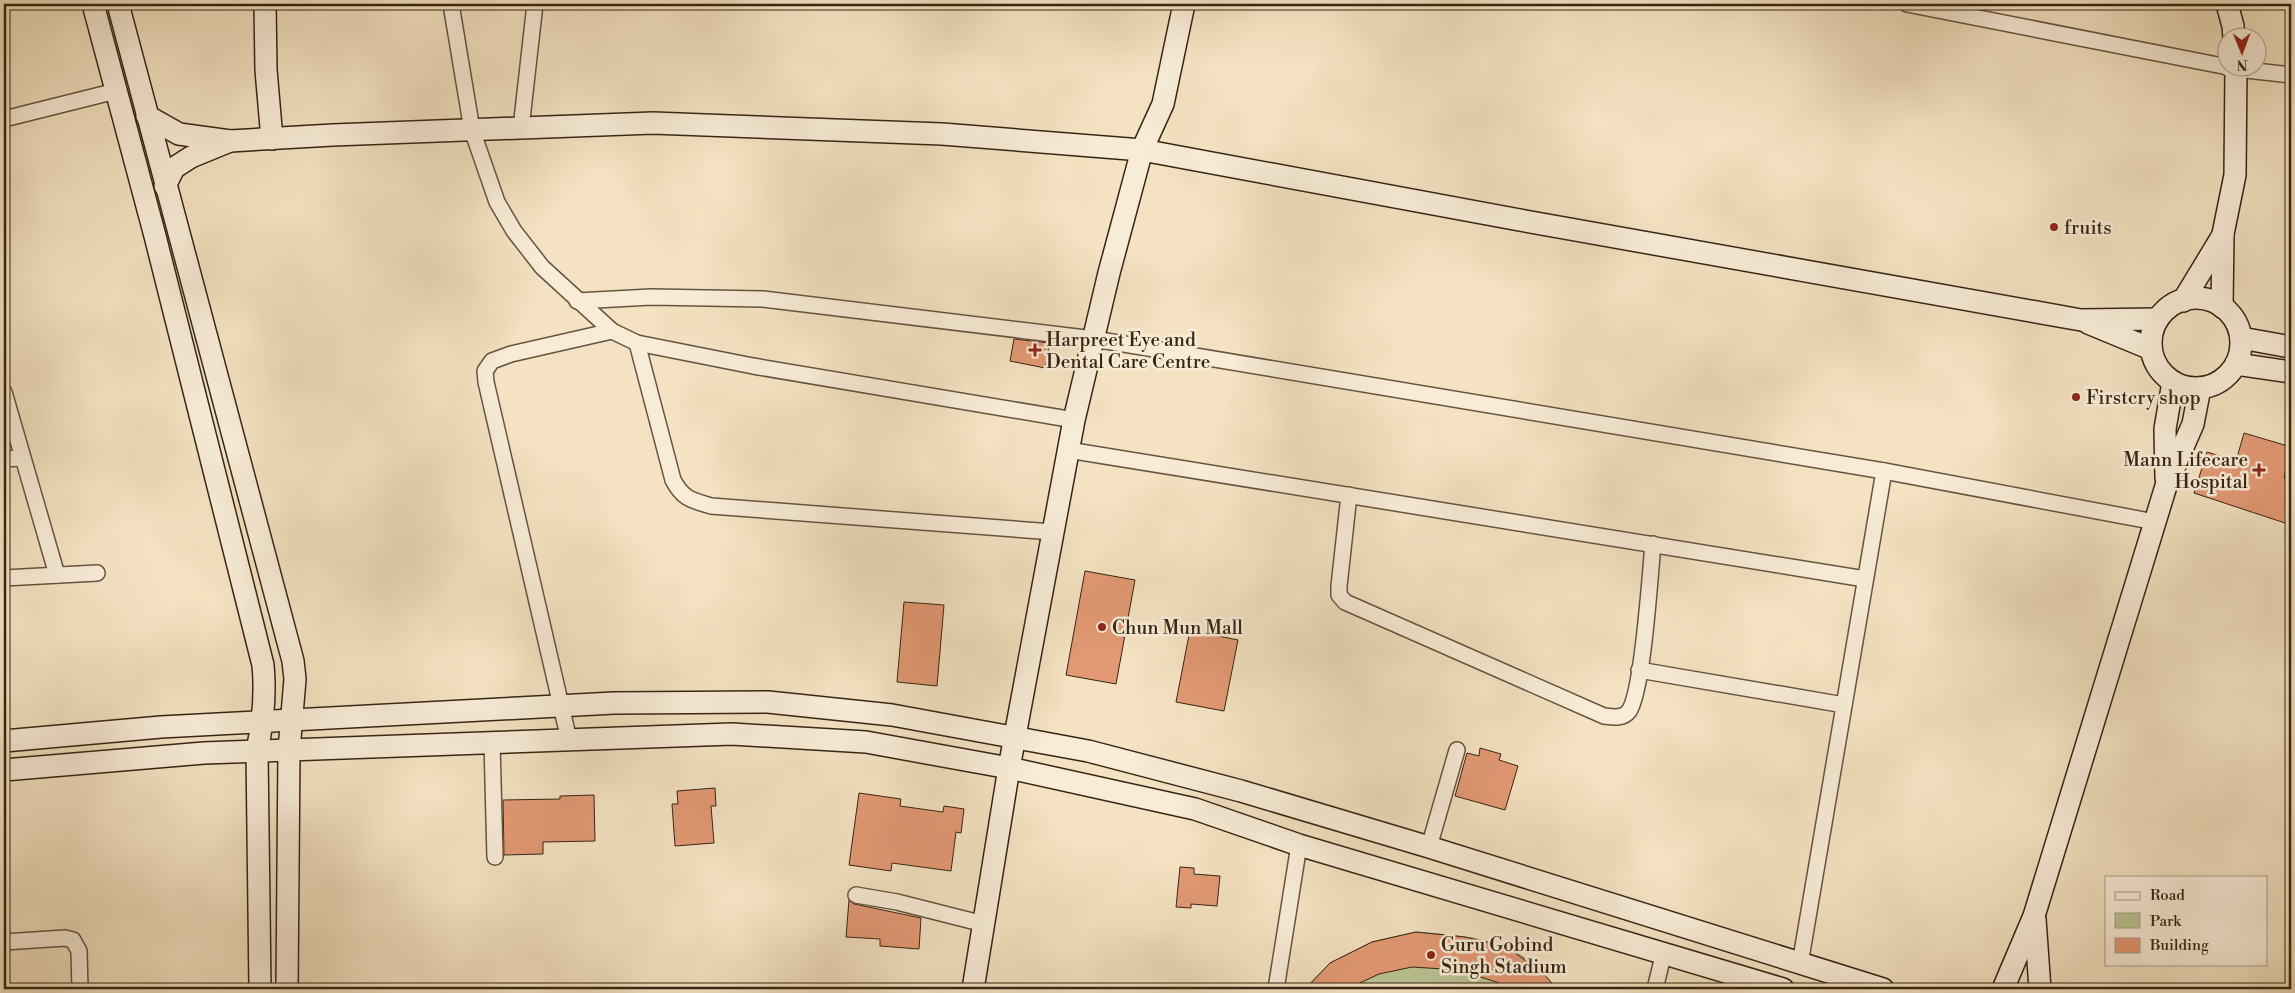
<svg xmlns="http://www.w3.org/2000/svg" width="2295" height="993" viewBox="0 0 2295 993" font-family="'Libre Bodoni',serif">
<rect width="100%" height="100%" fill="#f4e2c2"/>
<filter id="stains"><feTurbulence type="fractalNoise" baseFrequency=".004" numOctaves="4"/><feColorMatrix values="0 0 0 0 .2 0 0 0 0 .09 0 0 0 0 .02 0 0 0 .5 -.17"/></filter>
<radialGradient id="worn" r=".72"><stop offset=".6" stop-color="#630" stop-opacity="0"/><stop offset="1" stop-color="#630" stop-opacity=".3"/></radialGradient>
<g fill="#bbc393" stroke="#787453">
<path d="M1996,4H2029L2028,10Z"/>
<path d="M1416,932C1446,935 1479,936 1507,948C1525,955 1545,975 1557,989H1305L1330,963L1372,942Z"/>
</g>
<g fill="#e29974" stroke="#362513">
<path d="M1014,339L1050,343L1045,368L1010,361Z"/>
<path d="M2244,433L2291,447L2284,478L2291,480V525L2194,493L2207,452L2236,461Z"/>
<path d="M1085,571L1135,580L1116,684L1066,675Z"/>
<path d="M904,602L944,605L937,686L897,682Z"/>
<path d="M1190,630L1238,640L1224,711L1176,702Z"/>
<path d="M1480,748L1501,754L1499,760L1518,766L1505,810L1455,796L1467,753L1479,756Z"/>
<path d="M715,788L716,806H711L714,843L675,846L672,804H678L677,791Z"/>
<path d="M859,793L901,799L900,806L943,812L944,806L964,809L961,833L956,832L951,871L892,863L891,871L849,865Z"/>
<path d="M594,795L595,841L543,842V854L504,855L503,800L560,799V796Z"/>
<path d="M1180,867L1194,868V874L1220,876L1217,906L1191,904V908L1176,907Z"/>
<path d="M849,900L854,904L921,918L919,949L880,946V939L846,937Z"/>
<path d="M1416,932L1465,937L1508,948L1543,973L1557,989H1507L1499,983L1459,970L1412,967L1379,974L1347,989H1305L1330,963L1372,942Z"/>
</g>
<g fill="none" stroke-linecap="round" stroke-linejoin="round">
<defs>
<g id="street">
<path d="M451,4L472,130L497,202L514,231L542,267L612,331L637,343L753,366L1074,420"/>
<path d="M1907,4L2228,67"/>
<path d="M2228,68L2291,75"/>
<path d="M4,119L116,91"/>
<path d="M521,128L535,4"/>
<path d="M577,301L651,297L763,299L1094,339L1884,471L2155,522"/>
<path d="M637,343L673,480C683,499 691,500 711,506L1053,532"/>
<path d="M4,392L57,575"/>
<path d="M1068,450L1865,579"/>
<path d="M4,459L22,458"/>
<path d="M1349,495L1339,586V595L1345,602L1604,716C1613,717 1623,719 1629,711C1643,691 1650,575 1653,544"/>
<path d="M4,578L97,573"/>
<path d="M1639,670L1844,705"/>
<path d="M569,740L486,382L485,371L492,361L511,354L612,331"/>
<path d="M492,743L495,857"/>
<path d="M1429,847L1457,750"/>
<path d="M856,895L897,902L984,924"/>
<path d="M4,942L65,938L73,940L79,951L80,989"/>
<path d="M1800,964L1884,471"/>
<path d="M1276,989L1299,845"/>
<path d="M1655,989L1664,952"/>
</g>
<g id="secondary">
<path d="M93,4L155,236L263,665C266,695 263,722 257,751L260,989"/>
<path d="M118,4L293,661L295,679L289,750L287,989"/>
<path d="M265,4L266,70L272,139"/>
<path d="M2227,4L2233,26L2234,38"/>
<path d="M147,116L179,134L230,141L333,135L653,123L942,134L1142,150L1525,221L2081,320L2158,319"/>
<path d="M165,186L174,168L191,157L230,141"/>
<circle cx="2196" cy="343" r="45"/>
<path d="M2183,301L2223,235"/>
<path d="M2222,307L2223,234L2235,175L2236,68"/>
<path d="M2088,323L2151,349"/>
<path d="M2241,338L2291,347"/>
<path d="M2236,364L2291,372"/>
<path d="M2166,478L2165,429L2173,382"/>
<path d="M4,741L161,727L614,703L768,702L892,715L1088,751L1241,791L1429,847L1883,989"/>
<path d="M4,770L204,753L732,734L866,742L1009,768L1195,809L1299,845L1783,989"/>
<path d="M2035,919L2040,989"/>
<path d="M973,989L1009,768L1074,420L1109,273L1142,150L1163,104L1184,4"/>
<path d="M2003,989L2034,916L2155,522L2166,486L2193,424L2200,388"/>
</g>
</defs>
<use href="#street" stroke="#66543f" stroke-width="18"/>
<use href="#secondary" stroke="#362513" stroke-width="24"/>
<use href="#street" stroke="#f8ecd7" stroke-width="15"/>
<use href="#secondary" stroke="#f8ecd7" stroke-width="21"/>
</g>
<g fill="#8f2418" stroke="#f8ecd7" stroke-width="2">
<circle cx="2054" cy="227" r="5"/>
<path d="M1032.5 342.5h5v5h5v5h-5v5h-5v-5h-5v-5h5z"/>
<circle cx="2076" cy="397" r="5"/>
<path d="M2256.5 462.5h5v5h5v5h-5v5h-5v-5h-5v-5h5z"/>
<circle cx="1102" cy="627" r="5"/>
<circle cx="1431" cy="955" r="5"/>
</g>
<g text-anchor="middle" stroke-width="5" stroke-linejoin="round" paint-order="stroke">
<g font-size="19" fill="#362513" stroke="#f8ecd7" text-anchor="start">
<text x="2064" y="234">fruits</text>
<text x="1046" y="346">Harpreet Eye and<tspan x="1046" dy="22">Dental Care Centre</tspan></text>
<text x="2086" y="404">Firstcry shop</text>
<text x="2248" y="466" text-anchor="end">Mann Lifecare<tspan x="2248" dy="22">Hospital</tspan></text>
<text x="1112" y="634">Chun Mun Mall</text>
<text x="1441" y="951">Guru Gobind<tspan x="1441" dy="22">Singh Stadium</tspan></text>
</g>
</g>
<rect width="2295" height="993" fill="none" stroke="#f4e2c2" stroke-width="20"/>
<rect x="5" y="5" width="2285" height="983" fill="none" stroke="#362513" stroke-width="2.5"/>
<rect x="10" y="10" width="2275" height="973" fill="none" stroke="#362513"/>
<rect x="2105" y="876" width="162" height="90" fill="#f8ecd7" stroke="#aa9c89"/>
<rect x="2115" y="892" width="25" height="8" fill="#f8ecd7" stroke="#aa9c89"/>
<text x="2150" y="900" font-size="15" fill="#362513">Road</text>
<rect x="2115" y="913" width="25" height="15" fill="#bbc393" stroke="#aa9c89"/>
<text x="2150" y="926" font-size="15" fill="#362513">Park</text>
<rect x="2115" y="938" width="25" height="15" fill="#e29974" stroke="#aa9c89"/>
<text x="2150" y="950" font-size="15" fill="#362513">Building</text>
<g transform="translate(2242 52) rotate(179)"><circle r="24" fill="#f8ecd7" stroke="#aa9c89"/>
<path d="M0-4L9 19L0 12L-9 19Z" fill="#8f2418"/>
<text y="-8" font-size="14" font-weight="bold" text-anchor="middle" fill="#362513">N</text>
</g>
<rect width="100%" height="100%" filter="url(#stains)"/>
<rect width="100%" height="100%" fill="url(#worn)"/>
</svg>
